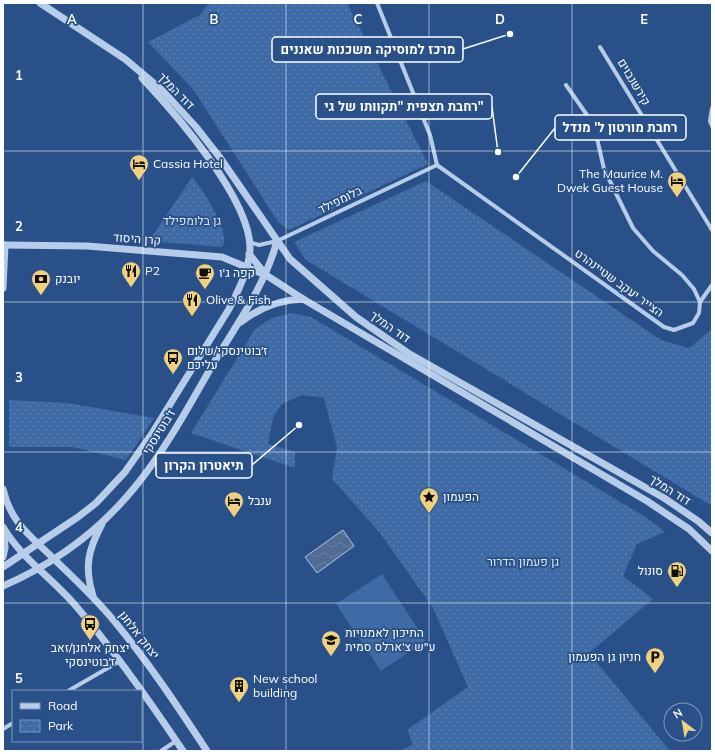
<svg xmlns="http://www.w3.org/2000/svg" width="715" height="754" viewBox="0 0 715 754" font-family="Mulish,Heebo,sans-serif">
<defs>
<pattern id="park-dots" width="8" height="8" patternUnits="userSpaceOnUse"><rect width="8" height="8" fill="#3e6aa5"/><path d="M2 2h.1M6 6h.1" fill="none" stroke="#5b80b2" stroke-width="1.8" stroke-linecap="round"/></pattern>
<pattern id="water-waves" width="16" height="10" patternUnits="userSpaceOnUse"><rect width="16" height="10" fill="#516b94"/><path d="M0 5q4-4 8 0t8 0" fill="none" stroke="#6b81a4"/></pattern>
</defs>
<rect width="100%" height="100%" fill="#295089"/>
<path fill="#3e6aa5" d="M382,574L426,641L381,671L336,604Z"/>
<g fill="url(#park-dots)">
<path d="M209,3H347L428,164L289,230L278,222L193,89L148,42L200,15Z"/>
<path d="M192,177C203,189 227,228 224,244L221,247L149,241Z"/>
<path d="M426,181L661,340L689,348L712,329V506L306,260L294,242Z"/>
<path d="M292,313L311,317L644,516L665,532L637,544L623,576L653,599L589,653L670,751H401L413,744L407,730L468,687L433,608L380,533L332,479L337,448L324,398L302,395L282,404L273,418L268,444L295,452V468L191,433L255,329L272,318Z"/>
<path d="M9,400L68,403L154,418L126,460L72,447H9Z"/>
</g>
<path fill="url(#water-waves)" stroke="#abc6e9" d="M343,530L354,546L317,573L305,557Z"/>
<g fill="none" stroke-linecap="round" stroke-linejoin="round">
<g stroke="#b7cce9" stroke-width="4">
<path d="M377,3L430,135L437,165"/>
<path d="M600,47L712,230"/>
<path d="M712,108L710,121L712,126"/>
<path d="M437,165L664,327L674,330L693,323L699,313L700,302L694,289L682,275L653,251L633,228L604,169L594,125L566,85"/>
<path d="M249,242L259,245L277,241L437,165"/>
<path d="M700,302L712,285"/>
<path d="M68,691L120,661"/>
<path d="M3,729L13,723"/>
<path d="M161,751L176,741"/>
</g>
<g stroke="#b7cce9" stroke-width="7">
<path d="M40,3L125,59L163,91L196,127L221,159L290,259L356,317L408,353L664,498L698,521L712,533"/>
<path d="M3,245L87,246L222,257L263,274"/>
<path d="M249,254L266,275L303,299L647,501L689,529L712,551"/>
<path d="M3,288L5,245"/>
<path d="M241,322C260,307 279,300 303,299"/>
<path d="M3,489C11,524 32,537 56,561C76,580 97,600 115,622C149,663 178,707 207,751"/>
<path d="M3,527C21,558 52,578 75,605C115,651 149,700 183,751"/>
<path d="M3,557L5,548L4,531"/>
<path d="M3,567L78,517L96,503L125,472L151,435L229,309C238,291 249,270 250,249C251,200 176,114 142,78"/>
<path d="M3,586C54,564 100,530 135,487C167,448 191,402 216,359C239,321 265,285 277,241"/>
<path d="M93,596C84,567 88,550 102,524"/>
</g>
</g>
<path fill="none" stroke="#fff" stroke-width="1" stroke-opacity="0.55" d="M143,3V751M286,3V751M429,3V751M572,3V751M3,151H712M3,302H712M3,452H712M3,603H712"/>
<defs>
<symbol id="hotel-pin" viewBox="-11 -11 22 30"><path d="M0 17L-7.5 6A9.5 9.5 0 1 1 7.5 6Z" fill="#f0d27e" stroke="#295089"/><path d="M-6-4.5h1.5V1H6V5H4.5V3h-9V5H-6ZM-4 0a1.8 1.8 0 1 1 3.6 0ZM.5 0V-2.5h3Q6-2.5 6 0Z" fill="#111"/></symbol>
<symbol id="restaurant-pin" viewBox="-11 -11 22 30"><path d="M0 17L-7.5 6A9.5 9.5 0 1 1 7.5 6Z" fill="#f0d27e" stroke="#295089"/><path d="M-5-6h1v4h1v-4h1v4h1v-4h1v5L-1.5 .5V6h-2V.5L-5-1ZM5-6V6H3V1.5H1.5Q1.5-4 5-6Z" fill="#111"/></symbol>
<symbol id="cafe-pin" viewBox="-11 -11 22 30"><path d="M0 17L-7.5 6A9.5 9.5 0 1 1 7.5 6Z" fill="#f0d27e" stroke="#295089"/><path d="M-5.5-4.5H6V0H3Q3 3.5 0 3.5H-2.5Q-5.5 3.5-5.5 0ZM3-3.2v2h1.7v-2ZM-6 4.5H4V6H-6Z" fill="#111"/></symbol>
<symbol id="bank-pin" viewBox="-11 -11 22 30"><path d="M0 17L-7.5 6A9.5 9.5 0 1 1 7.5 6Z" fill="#f0d27e" stroke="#295089"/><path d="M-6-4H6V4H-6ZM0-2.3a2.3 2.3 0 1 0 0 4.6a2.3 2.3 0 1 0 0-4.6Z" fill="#111"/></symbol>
<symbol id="bus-pin" viewBox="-11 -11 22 30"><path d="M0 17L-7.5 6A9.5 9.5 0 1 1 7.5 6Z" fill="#f0d27e" stroke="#295089"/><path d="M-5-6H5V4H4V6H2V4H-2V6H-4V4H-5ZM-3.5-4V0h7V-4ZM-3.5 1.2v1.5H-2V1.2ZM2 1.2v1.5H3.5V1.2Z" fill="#111"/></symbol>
<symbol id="sight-pin" viewBox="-11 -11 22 30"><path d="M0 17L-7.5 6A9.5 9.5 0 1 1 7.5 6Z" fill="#f0d27e" stroke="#295089"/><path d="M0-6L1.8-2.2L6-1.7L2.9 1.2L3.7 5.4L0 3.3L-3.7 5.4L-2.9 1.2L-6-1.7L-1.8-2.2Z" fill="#111"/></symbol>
<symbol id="fuel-pin" viewBox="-11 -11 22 30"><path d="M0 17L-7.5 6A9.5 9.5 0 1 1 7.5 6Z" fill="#f0d27e" stroke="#295089"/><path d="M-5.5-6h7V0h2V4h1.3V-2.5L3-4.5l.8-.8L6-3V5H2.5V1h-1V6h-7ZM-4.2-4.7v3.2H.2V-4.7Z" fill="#111"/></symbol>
<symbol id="school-pin" viewBox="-11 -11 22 30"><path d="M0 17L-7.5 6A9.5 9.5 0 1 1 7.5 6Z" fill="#f0d27e" stroke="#295089"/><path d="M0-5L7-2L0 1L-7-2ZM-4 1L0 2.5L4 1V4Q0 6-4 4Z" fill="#111"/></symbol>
<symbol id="parking-pin" viewBox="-11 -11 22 30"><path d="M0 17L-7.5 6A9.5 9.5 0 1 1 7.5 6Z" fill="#f0d27e" stroke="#295089"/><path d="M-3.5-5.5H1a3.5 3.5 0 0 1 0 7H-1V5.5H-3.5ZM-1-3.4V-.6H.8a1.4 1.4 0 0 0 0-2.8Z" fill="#111"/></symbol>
<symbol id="building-pin" viewBox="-11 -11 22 30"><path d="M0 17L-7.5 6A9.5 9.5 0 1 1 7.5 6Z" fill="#f0d27e" stroke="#295089"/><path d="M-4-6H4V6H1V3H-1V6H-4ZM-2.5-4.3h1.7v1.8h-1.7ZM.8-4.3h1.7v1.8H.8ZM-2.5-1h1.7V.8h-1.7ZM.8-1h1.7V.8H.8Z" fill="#111"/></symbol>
</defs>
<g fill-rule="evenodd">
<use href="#hotel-pin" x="128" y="153" width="22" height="30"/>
<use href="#hotel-pin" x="666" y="170" width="22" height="30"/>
<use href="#restaurant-pin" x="120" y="260" width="22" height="30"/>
<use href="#cafe-pin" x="194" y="262" width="22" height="30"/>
<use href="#bank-pin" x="30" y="268" width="22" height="30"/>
<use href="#restaurant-pin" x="181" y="289" width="22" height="30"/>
<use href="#bus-pin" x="162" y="347" width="22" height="30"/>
<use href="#sight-pin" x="418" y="486" width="22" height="30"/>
<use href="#hotel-pin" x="223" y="490" width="22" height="30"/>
<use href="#fuel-pin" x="666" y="560" width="22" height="30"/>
<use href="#bus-pin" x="79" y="613" width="22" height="30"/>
<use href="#school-pin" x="320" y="629" width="22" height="30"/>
<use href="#parking-pin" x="644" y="646" width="22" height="30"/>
<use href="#building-pin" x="228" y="675" width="22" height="30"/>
</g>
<g text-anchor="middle" stroke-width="3.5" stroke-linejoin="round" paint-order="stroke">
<g font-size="12" fill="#fff" stroke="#295089">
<text transform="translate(634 82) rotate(59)" y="4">קירשנבוים</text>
<text transform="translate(176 91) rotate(45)" y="4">דוד המלך</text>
<text transform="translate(340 200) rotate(-26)" y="4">בלומפילד</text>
<text transform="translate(137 239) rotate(4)" y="4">קרן היסוד</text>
<text transform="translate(619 283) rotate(36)" y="4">הצייר יעקב שטיינהרט</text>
<text transform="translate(390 327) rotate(35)" y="4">דוד המלך</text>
<text transform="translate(159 432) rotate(-58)" y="4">ז'בוטינסקי</text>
<text transform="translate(670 490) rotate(32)" y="4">דוד המלך</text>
<text transform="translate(139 635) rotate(52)" y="4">יצחק אלחנן</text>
</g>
<g font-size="12" fill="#fff" stroke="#295089" text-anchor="start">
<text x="153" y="168">Cassia Hotel</text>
<text x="663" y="178" text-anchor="end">The Maurice M.<tspan x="663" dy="14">Dwek Guest House</tspan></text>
<text x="145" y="275">P2</text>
<text x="219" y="277">קפה ג'ו</text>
<text x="55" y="283">יובנק</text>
<text x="206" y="304">Olive &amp; Fish</text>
<text x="187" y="355">ז׳בוטינסקי/שלום<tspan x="187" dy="14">עליכם</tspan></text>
<text x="443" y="501">הפעמון</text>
<text x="248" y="505">ענבל</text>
<text x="663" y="575" text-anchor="end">סונול</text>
<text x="345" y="637">התיכון לאמנויות<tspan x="345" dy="14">ע"ש צ'ארלס סמית</tspan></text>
<text x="90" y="652" text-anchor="middle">יצחק אלחנן/זאב<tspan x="90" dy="14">ז׳בוטינסקי</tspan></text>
<text x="641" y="661" text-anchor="end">חניון גן הפעמון</text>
<text x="253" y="683">New school<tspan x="253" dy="14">building</tspan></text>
</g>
<g font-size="12" fill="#dae6f7" stroke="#295089">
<text x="192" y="225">גן בלומפילד</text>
<text x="523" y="566">גן פעמון הדרור</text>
</g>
</g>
<g font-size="13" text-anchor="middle" font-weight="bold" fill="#fff" stroke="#295089" stroke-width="3.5" stroke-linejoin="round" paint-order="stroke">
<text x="72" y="24">A</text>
<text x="214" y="24">B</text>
<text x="358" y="24">C</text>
<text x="500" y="24">D</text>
<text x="644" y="24">E</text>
<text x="19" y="80">1</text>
<text x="19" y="231">2</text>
<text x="19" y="382">3</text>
<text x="19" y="532">4</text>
<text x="19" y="683">5</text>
</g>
<path fill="none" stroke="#fff" stroke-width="1.5" d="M510 34L463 49M498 152L492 107M516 177L555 128M299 425L252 465"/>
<g fill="#fff" stroke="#295089" stroke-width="1.5">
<circle cx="510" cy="34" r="4"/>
<circle cx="498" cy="152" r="4"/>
<circle cx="516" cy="177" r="4"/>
<circle cx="299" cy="425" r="4"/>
</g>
<g fill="#295089" stroke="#fff" stroke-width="1.5">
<rect x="272" y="37" width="191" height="25" rx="4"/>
<rect x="316" y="94" width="176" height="25" rx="4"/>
<rect x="555" y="115" width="131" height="25" rx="4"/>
<rect x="156" y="453" width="96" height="25" rx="4"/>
</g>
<g font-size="13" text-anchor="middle" font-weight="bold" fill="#fff">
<text x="368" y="54">מרכז למוסיקה משכנות שאננים</text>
<text x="404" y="111">רחבת תצפית "תקוותו של גי"</text>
<text x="620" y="132">רחבת מורטון ל' מנדל</text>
<text x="204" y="470">תיאטרון הקרון</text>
</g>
<rect width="715" height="754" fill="none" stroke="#ffffff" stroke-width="8"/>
<rect x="12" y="690" width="130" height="52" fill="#295089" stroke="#7f96b8"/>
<rect x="20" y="703" width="20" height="6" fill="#b7cce9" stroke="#7f96b8"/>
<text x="48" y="710" font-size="12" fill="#ffffff">Road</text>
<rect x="20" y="720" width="20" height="12" fill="url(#park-dots)" stroke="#7f96b8"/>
<text x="48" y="730" font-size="12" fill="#ffffff">Park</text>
<g transform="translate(683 722) rotate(329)"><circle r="19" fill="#295089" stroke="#7f96b8"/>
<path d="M0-3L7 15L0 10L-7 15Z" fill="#f0d27e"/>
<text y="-6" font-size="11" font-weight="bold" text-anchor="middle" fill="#ffffff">N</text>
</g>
</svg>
